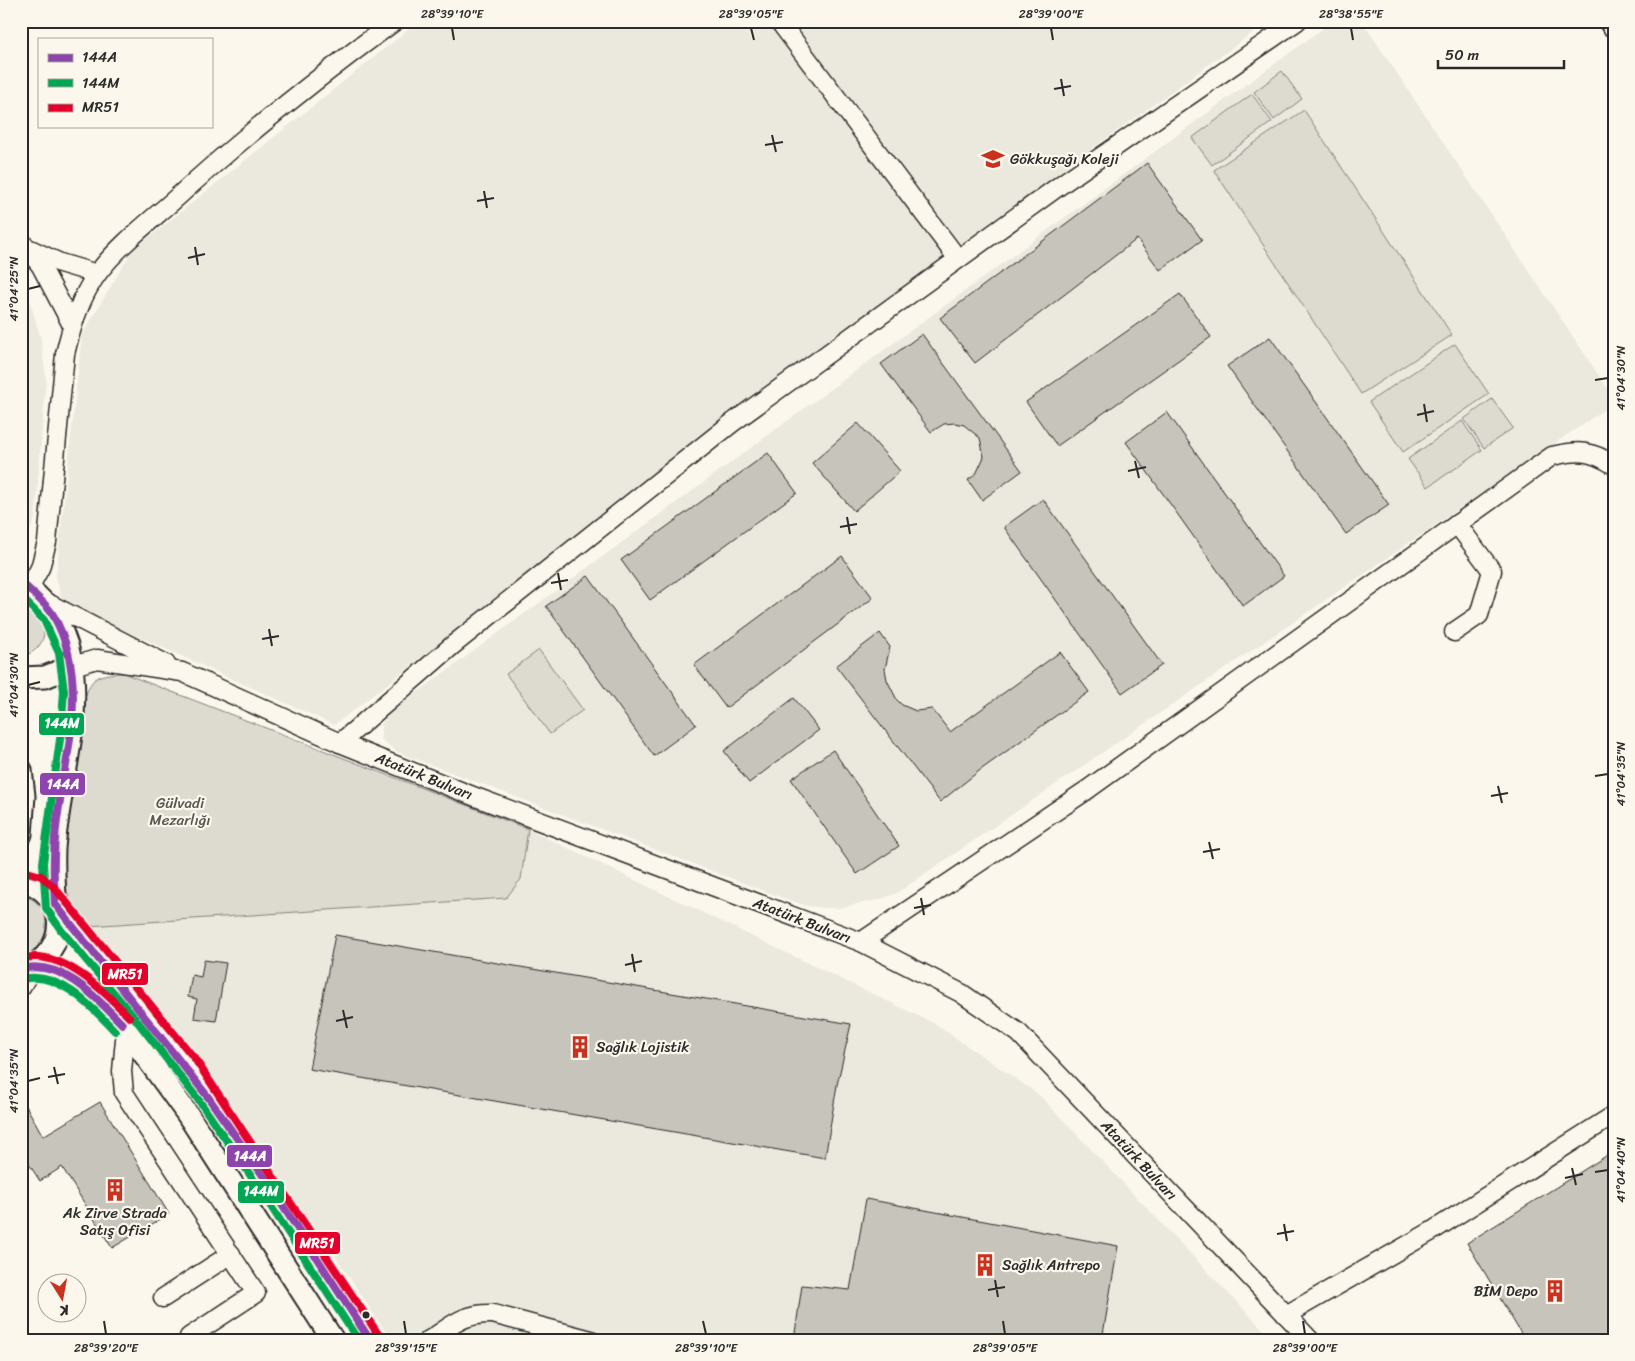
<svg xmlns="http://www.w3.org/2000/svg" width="1635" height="1361" viewBox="0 0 1635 1361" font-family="Sriracha,sans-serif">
<rect width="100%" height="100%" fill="#fbf7ec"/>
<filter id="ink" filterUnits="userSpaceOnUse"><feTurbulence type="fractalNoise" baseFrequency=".02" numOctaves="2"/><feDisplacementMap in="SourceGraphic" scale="10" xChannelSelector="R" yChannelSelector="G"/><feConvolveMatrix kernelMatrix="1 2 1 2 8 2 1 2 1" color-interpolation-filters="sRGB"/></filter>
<g filter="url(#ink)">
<g fill="#ebe8de">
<path d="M419,21H1269L969,238L334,725L62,602L56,576L82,335L132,251Z"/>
<path d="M1333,21H1362L1614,398V403L897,893L878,900L839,908H824L807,906L786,899L397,752L381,739V725L392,711Z"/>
<path d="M21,284L31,305L41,339L46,379L35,519L28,535L21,543Z"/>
<path d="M528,829L935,1024L1038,1094L1273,1340H391L327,1244L88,926L506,898L521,879Z"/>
</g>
<g fill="#dddad0" stroke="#84827e">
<path d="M1282,71L1302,99L1274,120L1254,92Z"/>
<path d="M1252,94L1272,122L1212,165L1192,138Z"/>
<path d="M1304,110L1452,335L1361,394L1214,170Z"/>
<path d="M1455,344L1489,394L1403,452L1369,402Z"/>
<path d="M1492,399L1513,428L1484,448L1464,419Z"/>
<path d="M1462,421L1482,450L1428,487L1408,459Z"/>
<path d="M21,607C53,609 51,652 21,656Z"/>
<path d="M539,650L583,710L550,734L506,674Z"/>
<path d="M123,673L528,829L521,879L506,898L88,926C72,905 64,894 63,867L85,698C91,675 101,674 123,673Z"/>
<path d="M21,895C55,902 54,949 21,957Z"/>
</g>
<g fill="#c7c4bc" stroke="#2b2b2b">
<path d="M1147,163L1202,240L1160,270L1137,239L975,363L940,318Z"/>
<path d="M1180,294L1211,337L1057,446L1026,402Z"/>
<path d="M922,334L1022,471L982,500L968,480L976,474L984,457L980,438L964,425L955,423L944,424L931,432L881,364Z"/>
<path d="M1270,337L1389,505L1346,534L1227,366Z"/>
<path d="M1167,412L1284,576L1243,606L1126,442Z"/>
<path d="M858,423L900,471L854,511L812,463Z"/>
<path d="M768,453L797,493L650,600L621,560Z"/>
<path d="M1043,499L1162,665L1122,693L1004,527Z"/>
<path d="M842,556L873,598L726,708L694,665Z"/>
<path d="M588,576L696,725L654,756L546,606Z"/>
<path d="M880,633L890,647L885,669L887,680L897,700L902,705L916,711L932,709L950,732L1060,652L1089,692L979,771L940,802L836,666Z"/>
<path d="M794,698L819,730L749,783L724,751Z"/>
<path d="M833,750L899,846L857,874L791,779Z"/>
<path d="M335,935L851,1024L837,1085L825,1158L309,1069Z"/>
<path d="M204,960L226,963L216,1021L194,1018L197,999L188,997L192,975L201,977Z"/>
<path d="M21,1097L43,1136L100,1102L169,1214L112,1248L62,1167L40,1181L21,1152Z"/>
<path d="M1614,1151V1340H1525L1467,1243Z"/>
<path d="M866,1199L1118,1246L1102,1340H794L802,1285L850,1290Z"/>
</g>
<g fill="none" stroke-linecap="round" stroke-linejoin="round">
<defs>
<g id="minor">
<path d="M779,21L958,259"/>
<path d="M21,241L41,266L72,325"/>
<path d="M30,249L60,263L97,274"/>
<path d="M29,588L40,568L47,542L65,354C72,325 80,298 97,274C118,246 148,223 174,200C244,136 318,77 395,21"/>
<path d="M40,599L166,664"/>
<path d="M1454,632L1479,615L1492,571L1457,524"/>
<path d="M73,666L97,659L182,672L340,743L473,796L861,942L961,993L1019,1033L1310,1340"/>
<path d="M340,743L453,645L732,423L1066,181L1297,21"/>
<path d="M861,942L1087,790L1552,456C1579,450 1590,450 1614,465"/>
<path d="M21,987L34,965"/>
<path d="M126,1029L122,1071L124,1093L256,1293L189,1337"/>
<path d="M163,1298L231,1254"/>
<path d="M1286,1315L1432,1231L1614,1115"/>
<path d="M429,1340C453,1325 463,1313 493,1314L591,1340"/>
</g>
<g id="major">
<path d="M21,582C111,648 60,760 54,849C53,868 55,887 55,906"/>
<path d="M21,678L45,677L73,666"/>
<path d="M21,770L24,796L21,834"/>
<path d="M21,880C70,892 71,953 24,969"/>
<path d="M55,906L187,1065L370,1340"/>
<path d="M34,965L68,978L99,1000L126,1029L188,1115L333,1340"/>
</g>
<path id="highway" d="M1612,21L1614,24"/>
</defs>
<use href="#minor" stroke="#2b2b2b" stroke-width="21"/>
<use href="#major" stroke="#2b2b2b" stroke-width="25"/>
<use href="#highway" stroke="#2b2b2b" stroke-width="29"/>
<use href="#minor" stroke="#fbf7ec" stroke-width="18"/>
<use href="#major" stroke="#fbf7ec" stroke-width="21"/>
<use href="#highway" stroke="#fbf7ec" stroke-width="25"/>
<defs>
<g id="bus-1">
<path d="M21,582C31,592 46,603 53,615C90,679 66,753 57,820C53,849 53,876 55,904L208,1097L264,1177L370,1340"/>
<path d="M21,969C61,958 97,998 122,1024"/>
</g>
<g id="bus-2">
<path d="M21,597L44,620L59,653L64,691L61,732L43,863L46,908L61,930L134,1017L200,1102L255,1182L358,1340"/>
<path d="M23,979C59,970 93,1008 115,1031"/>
</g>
<g id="bus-3">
<path d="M24,871L41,876L54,887L195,1059L378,1334"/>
<path d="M21,959C61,947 104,991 129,1017"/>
</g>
</defs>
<use href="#bus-1" stroke="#fbf7ec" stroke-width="11"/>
<use href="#bus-2" stroke="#fbf7ec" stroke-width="11"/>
<use href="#bus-3" stroke="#fbf7ec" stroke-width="11"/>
<use href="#bus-1" stroke="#8e44ad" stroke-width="8"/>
<use href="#bus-2" stroke="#00a651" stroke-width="8"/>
<use href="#bus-3" stroke="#e4002b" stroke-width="8"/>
</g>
</g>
<path fill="none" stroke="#2b2b2b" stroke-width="2" d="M452,28L454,40M751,28L754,40M1051,28L1053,40M1351,28L1353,40M1061,79L1064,96M1054,89L1071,86M772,135L776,152M765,145L783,142M484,191L487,208M477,201L494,198M195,247L198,265M188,258L205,254M28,289L40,286M1595,380L1608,378M1424,404L1427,422M1417,415L1434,411M1135,461L1139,478M1128,471L1146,467M847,517L850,534M840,527L857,524M558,573L561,590M551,583L568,580M269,629L272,646M262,639L279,636M28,685L40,682M1595,776L1608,774M1498,786L1502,803M1491,796L1508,793M1209,842L1213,859M1203,852L1220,849M921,898L924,915M914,908L931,905M632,954L635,972M625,965L642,961M343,1010L347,1028M336,1021L353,1017M54,1067L58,1084M48,1077L65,1074M28,1081L40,1078M1572,1168L1576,1185M1595,1172L1608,1170M1565,1178L1583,1174M1284,1224L1287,1241M1277,1234L1294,1231M995,1280L998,1297M988,1290L1005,1287M104,1321L106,1334M404,1321L406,1334M703,1321L706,1334M1003,1321L1005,1334M1303,1321L1305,1334"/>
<defs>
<symbol id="school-bare" viewBox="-9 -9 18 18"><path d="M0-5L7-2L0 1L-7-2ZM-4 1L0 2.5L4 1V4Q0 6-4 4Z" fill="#c8321e" stroke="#fbf7ec" stroke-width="2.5" paint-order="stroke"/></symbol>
<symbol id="building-bare" viewBox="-9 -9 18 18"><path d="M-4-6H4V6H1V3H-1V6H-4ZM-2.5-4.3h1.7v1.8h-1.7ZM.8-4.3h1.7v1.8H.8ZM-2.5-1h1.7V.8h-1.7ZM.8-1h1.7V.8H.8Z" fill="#c8321e" stroke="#fbf7ec" stroke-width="2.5" paint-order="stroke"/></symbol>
</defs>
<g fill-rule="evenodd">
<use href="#school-bare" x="977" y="143" width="32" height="32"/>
<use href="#building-bare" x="564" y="1031" width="32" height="32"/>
<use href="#building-bare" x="99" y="1174" width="32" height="32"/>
<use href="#building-bare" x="969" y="1249" width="32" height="32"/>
<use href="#building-bare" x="1539" y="1275" width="32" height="32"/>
</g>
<circle fill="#2b2b2b" stroke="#fbf7ec" stroke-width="2" cx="366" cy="1315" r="4.5"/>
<g text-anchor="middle" stroke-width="4.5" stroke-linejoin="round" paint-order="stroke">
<g font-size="15" fill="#2b2b2b" stroke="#fbf7ec" text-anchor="start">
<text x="1010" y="164">Gökkuşağı Koleji</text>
<text x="596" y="1052">Sağlık Lojistik</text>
<text x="115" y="1218" text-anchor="middle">Ak Zirve Strada<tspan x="115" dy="17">Satış Ofisi</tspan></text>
<text x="1002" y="1270">Sağlık Antrepo</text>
<text x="1538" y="1296" text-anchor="end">BİM Depo</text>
</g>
<g font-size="15" fill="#2b2b2b" stroke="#fbf7ec">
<text transform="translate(424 776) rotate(22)" y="5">Atatürk Bulvarı</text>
<text transform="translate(802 920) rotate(21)" y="5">Atatürk Bulvarı</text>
<text transform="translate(1139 1160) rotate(47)" y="5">Atatürk Bulvarı</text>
</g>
<g font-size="15" fill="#585754" stroke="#fbf7ec">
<text x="180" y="808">Gülvadi<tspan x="180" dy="17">Mezarlığı</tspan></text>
</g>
</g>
<g stroke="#fbf7ec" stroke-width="2">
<rect x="38" y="712" width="47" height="24" rx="5" fill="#00a651"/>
<rect x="39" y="772" width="47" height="24" rx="5" fill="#8e44ad"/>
<rect x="101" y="962" width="48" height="24" rx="5" fill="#e4002b"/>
<rect x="226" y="1144" width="47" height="24" rx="5" fill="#8e44ad"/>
<rect x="237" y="1180" width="48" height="24" rx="5" fill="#00a651"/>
<rect x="294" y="1231" width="47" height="24" rx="5" fill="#e4002b"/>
</g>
<g font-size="14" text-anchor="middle" font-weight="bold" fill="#fff">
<text x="62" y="728">144M</text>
<text x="63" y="789">144A</text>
<text x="125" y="979">MR51</text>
<text x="250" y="1161">144A</text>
<text x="261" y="1196">144M</text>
<text x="317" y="1248">MR51</text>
</g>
<rect width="1635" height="1361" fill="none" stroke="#fbf7ec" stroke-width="55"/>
<rect x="38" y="38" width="175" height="90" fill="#fbf7ec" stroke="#a8a59f"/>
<rect x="48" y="54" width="25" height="8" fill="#8e44ad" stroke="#a8a59f"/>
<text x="82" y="62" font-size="15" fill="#2b2b2b">144A</text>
<rect x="48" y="79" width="25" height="8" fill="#00a651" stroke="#a8a59f"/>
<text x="82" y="88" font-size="15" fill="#2b2b2b">144M</text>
<rect x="48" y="104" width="25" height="8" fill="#e4002b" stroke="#a8a59f"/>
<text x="82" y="112" font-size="15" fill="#2b2b2b">MR51</text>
<g transform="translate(62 1298) rotate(169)"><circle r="24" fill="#fbf7ec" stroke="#a8a59f"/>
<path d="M0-4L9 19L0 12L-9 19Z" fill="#c8321e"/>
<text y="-8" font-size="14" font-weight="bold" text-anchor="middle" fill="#2b2b2b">K</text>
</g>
<path d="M1438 60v8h126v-8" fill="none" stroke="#2b2b2b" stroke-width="2.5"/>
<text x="1445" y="60" font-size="15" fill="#2b2b2b" stroke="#fbf7ec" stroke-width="4" paint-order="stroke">50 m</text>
<rect x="28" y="28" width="1580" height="1306" fill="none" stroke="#2b2b2b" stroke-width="2"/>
<g font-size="12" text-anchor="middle" fill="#2b2b2b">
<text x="452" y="18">28°39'10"E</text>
<text x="751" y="18">28°39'05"E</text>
<text x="1051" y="18">28°39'00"E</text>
<text x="1351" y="18">28°38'55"E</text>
<text transform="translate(14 289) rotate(-90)" y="4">41°04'25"N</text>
<text transform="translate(1621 378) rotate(-90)" y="4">41°04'30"N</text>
<text transform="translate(14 685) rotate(-90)" y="4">41°04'30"N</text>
<text transform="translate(1621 774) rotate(-90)" y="4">41°04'35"N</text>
<text transform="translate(14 1081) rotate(-90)" y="4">41°04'35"N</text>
<text transform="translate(1621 1170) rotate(-90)" y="4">41°04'40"N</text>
<text x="106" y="1352">28°39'20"E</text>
<text x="406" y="1352">28°39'15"E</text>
<text x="706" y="1352">28°39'10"E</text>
<text x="1005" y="1352">28°39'05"E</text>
<text x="1305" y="1352">28°39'00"E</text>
</g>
</svg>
